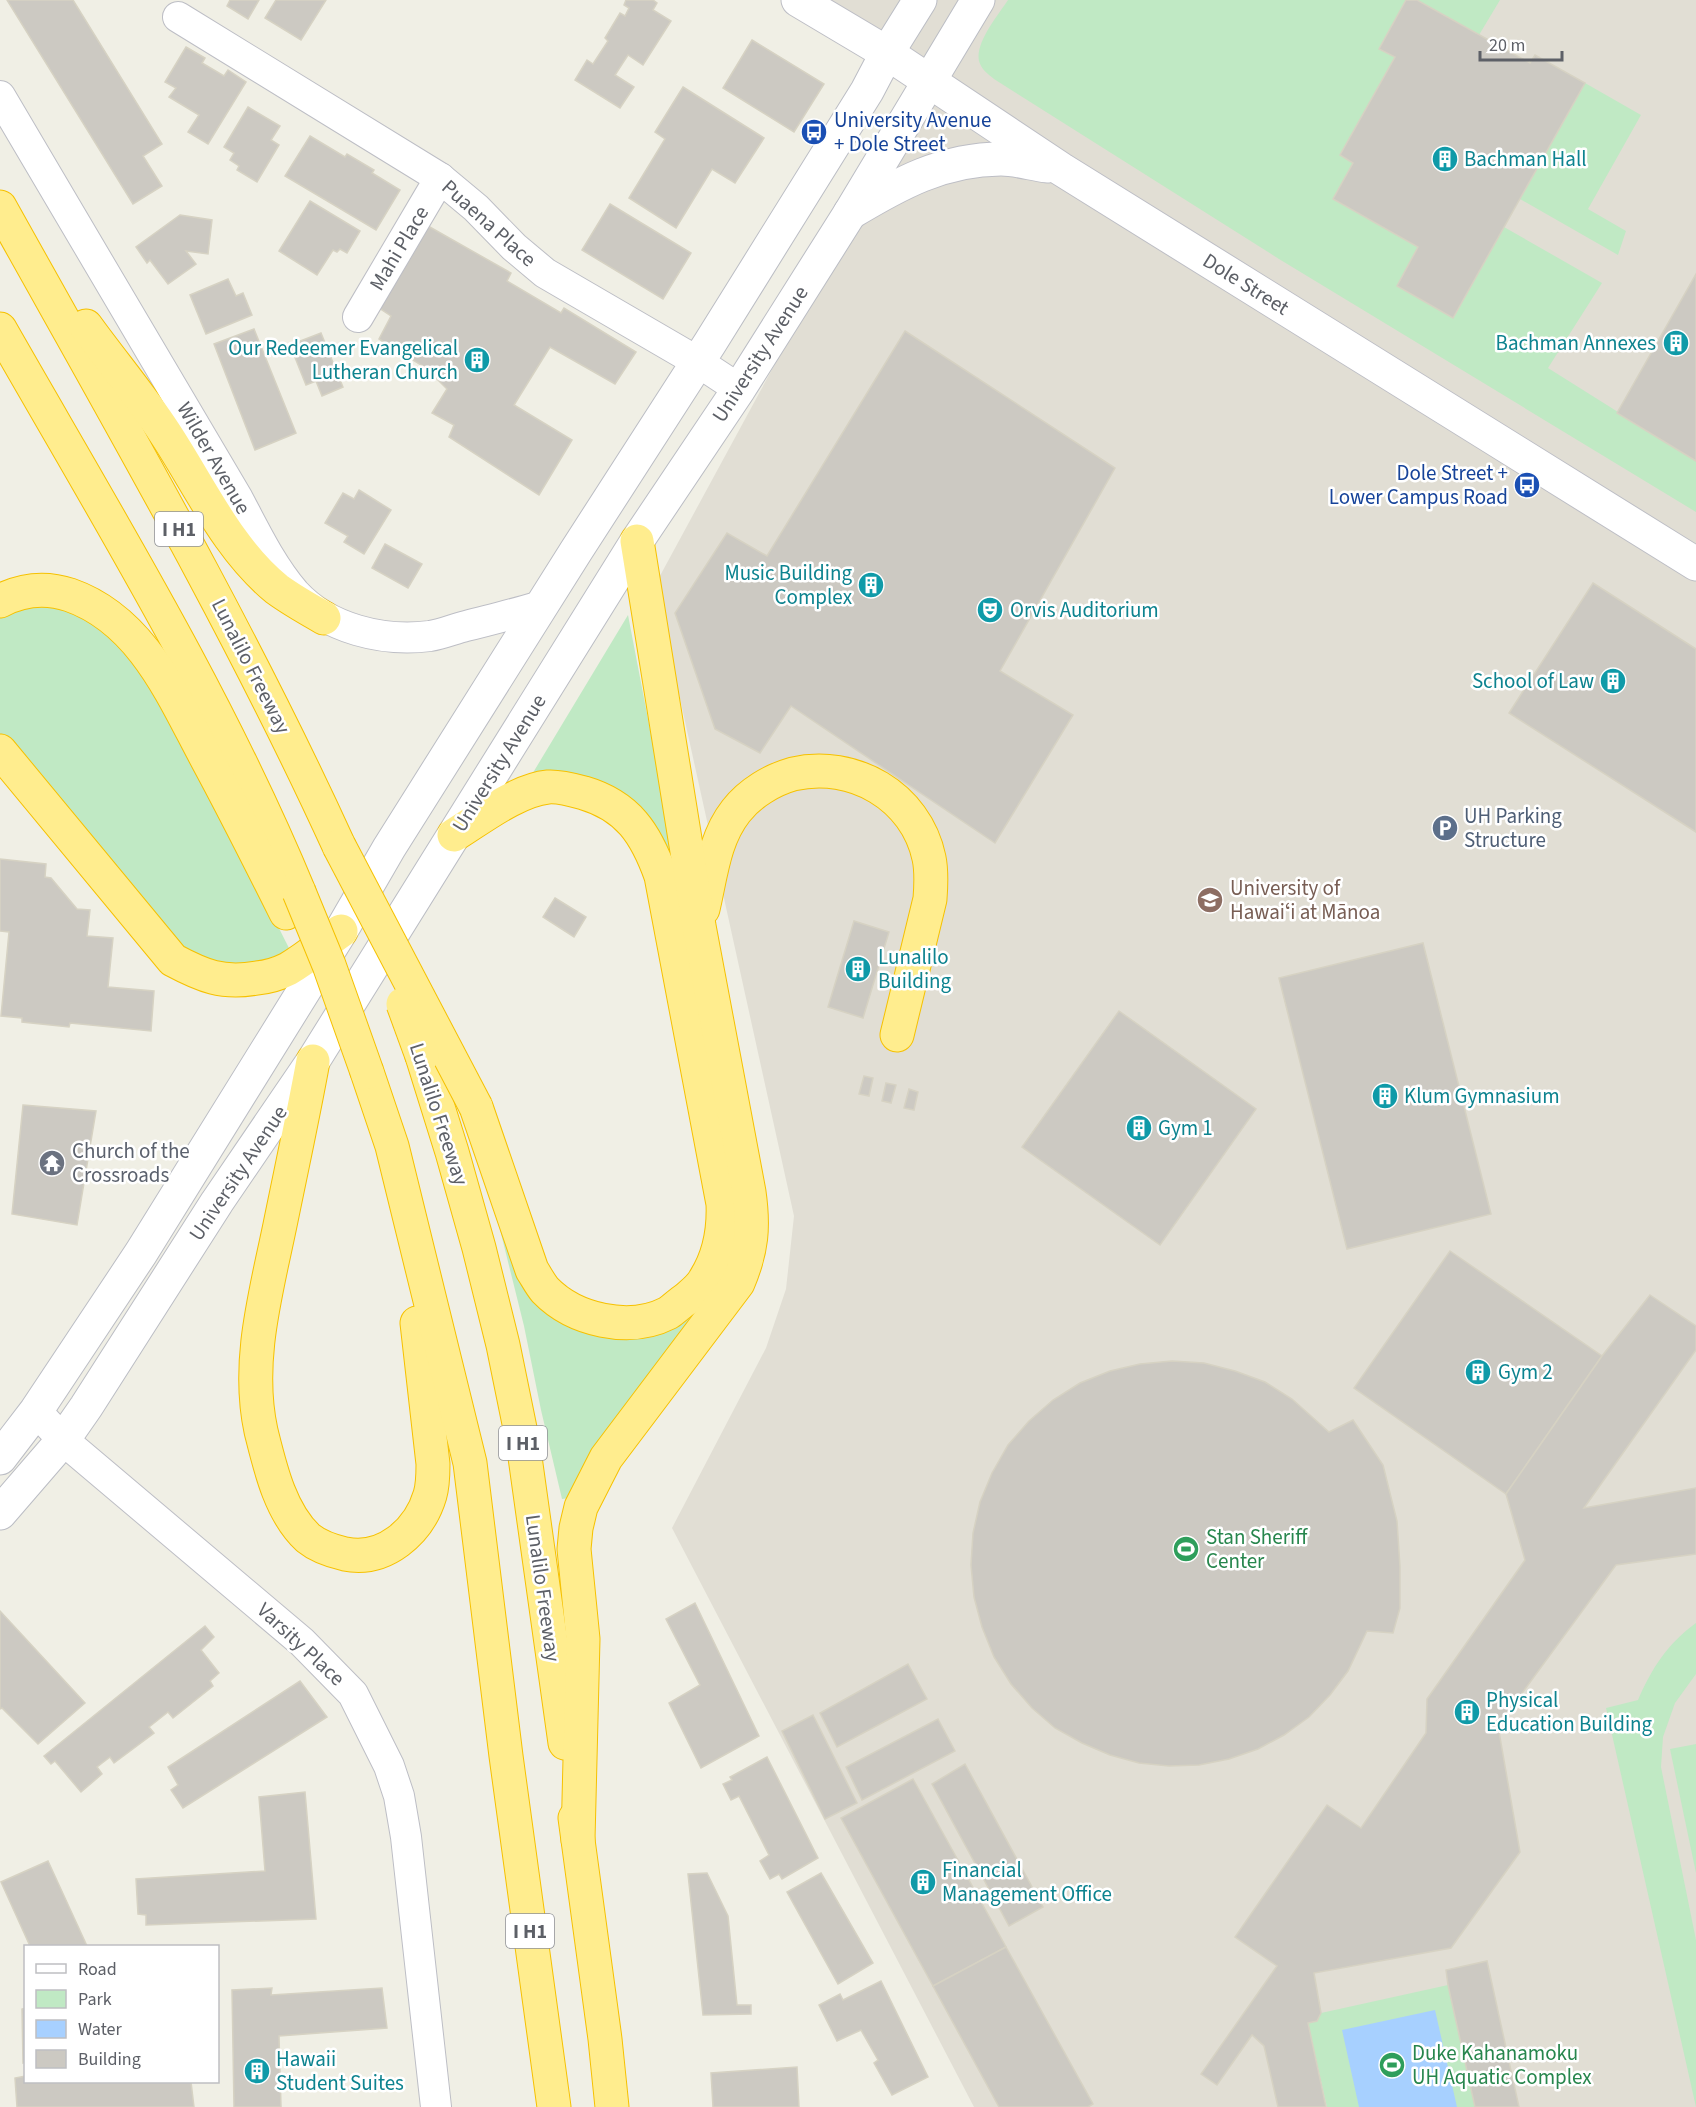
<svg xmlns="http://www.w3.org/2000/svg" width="1696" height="2107" viewBox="0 0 1696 2107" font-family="'Source Sans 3',sans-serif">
<rect width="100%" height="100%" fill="#f0efe5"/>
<path fill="#e1ded4" d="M798,0H1696V2107H974L672,1528L766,1348L786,1289L794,1216L655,585L928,82Z"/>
<g fill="#c0e9c4">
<path d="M1008,0H1406L1379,48L1395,57L1340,155L1353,163L1418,247L1397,286L1454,317L1504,227L1602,283L1548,368L1696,461V512L1279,259L994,79C988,74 981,69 979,61C975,43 998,15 1008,0Z"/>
<path d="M1417,0H1500L1479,35Z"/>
<path d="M1585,83L1641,115L1588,209L1626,231L1618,255L1520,199Z"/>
<path d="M37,602L92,617L142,670L244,859L297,964L219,991L0,741V616Z"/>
<path d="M628,615L737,1182L741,1227L729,1269L710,1297L646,1377L580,1471L569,1498L562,1499L541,1410L524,1326L480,1149L482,1151L512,1247L526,1285L545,1305L560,1316L590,1330L615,1333L650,1330L679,1315L709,1292L724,1268L734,1233V1205L666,860L653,830L632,804L596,784L564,775L531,776Z"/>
<path d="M1696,1623V1674L1675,1703L1663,1737L1661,1767L1696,1940V2107L1606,1708L1638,1700C1652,1668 1667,1644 1696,1623Z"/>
<path d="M1696,1744V1873L1670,1749Z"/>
<path d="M1448,1985L1475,2107H1327L1308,2023L1317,2021L1321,2013Z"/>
</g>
<path fill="#a7d0ff" d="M1435,2010L1457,2107H1359L1342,2030Z"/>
<g fill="#ccc9c2" stroke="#d6d2c3" stroke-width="1.5">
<path d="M7,0H73L162,144L143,156L162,186L133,204Z"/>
<path d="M230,0H259L248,19L227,6Z"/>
<path d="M276,0H326L301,40L265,18Z"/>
<path d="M626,0H653L657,3L653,10L671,21L643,65L628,55L615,75L634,87L620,108L575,80L587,60L593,64L608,41L605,38L620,13L625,16L629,8L624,5Z"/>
<path d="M1406,0H1417L1530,63L1535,55L1585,83L1453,318L1397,286L1418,247L1333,199L1353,163L1340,155L1395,57L1379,49Z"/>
<path d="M752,40L824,84L794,132L723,88Z"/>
<path d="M186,47L205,58L202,63L224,76L228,70L246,82L208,144L188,132L199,115L169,97L176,88L165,82Z"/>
<path d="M683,87L764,138L735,183L712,169L676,228L629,198L665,139L655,132Z"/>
<path d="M248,107L280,126L271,140L279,145L257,182L237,170L239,166L230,160L234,153L224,147Z"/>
<path d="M310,136L345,157L347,154L374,170L372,173L400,190L376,230L285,176Z"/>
<path d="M310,201L360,231L347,253L340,249L337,252L333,250L317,275L279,251Z"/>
<path d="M610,204L691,253L663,299L582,250Z"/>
<path d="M180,215L212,220L208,254L186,251L196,264L168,284L150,260L147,263L136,247Z"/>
<path d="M428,226L511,273L507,281L561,313L564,308L636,352L615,384L550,347L514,405L572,440L539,495L449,437L454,425L432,413L447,389L426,368L379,339L391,316L379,308Z"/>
<path d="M1696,274V461L1617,413Z"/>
<path d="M228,279L236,296L243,293L252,315L206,334L190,295Z"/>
<path d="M254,329L296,433L255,450L214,344Z"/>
<path d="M905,331L1115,468L1000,671L1073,715L995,843L791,706L760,753L715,729L675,613L727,533L767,556Z"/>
<path d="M321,333L343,387L322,396L316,381L306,385L290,345Z"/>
<path d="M359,490L391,510L364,554L344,542L348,536L325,523L343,493L354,499Z"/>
<path d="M385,544L422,564L408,588L372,568Z"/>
<path d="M1593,583L1696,649V832L1509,713Z"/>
<path d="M0,859L46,864L45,877L51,878L77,909L90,910L87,936L113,938L108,987L154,991L151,1031L70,1023L69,1027L22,1022V1018L1,1016L9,932L0,931Z"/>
<path d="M555,898L586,917L574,937L543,917Z"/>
<path d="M854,921L889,932L863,1018L828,1007Z"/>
<path d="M1423,943L1491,1214L1347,1249L1279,978Z"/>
<path d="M1119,1011L1256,1109L1160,1245L1022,1147Z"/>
<path d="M864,1076L873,1078L869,1096L859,1094Z"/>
<path d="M886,1083L896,1085L891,1103L882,1101Z"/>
<path d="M909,1089L918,1092L914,1110L904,1108Z"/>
<path d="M23,1105L96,1111L77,1225L12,1214Z"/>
<path d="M1450,1251L1602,1356L1506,1494L1354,1388Z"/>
<path d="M1650,1295L1696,1326V1350L1584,1508L1696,1488V1554L1616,1565L1498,1726L1520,1852L1451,1948L1314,1973L1321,2013L1317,2021L1308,2023L1326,2107H1278L1264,2046L1252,2035L1217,2085L1201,2074L1277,1966L1235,1937L1327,1805L1361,1828L1426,1733L1427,1699L1525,1560L1506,1494L1602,1356Z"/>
<path d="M1172,1361L1204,1363L1235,1371L1265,1382L1292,1399L1329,1432L1353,1420L1383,1465L1397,1521L1400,1567V1608L1393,1633L1367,1631L1348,1671L1330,1695L1309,1717L1284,1735L1258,1749L1229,1759L1199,1765L1169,1766L1139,1763L1110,1755L1082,1743L1055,1728L1032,1708L1011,1684L994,1657L982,1627L974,1597L971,1565L973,1533L980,1502L992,1473L1008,1445L1029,1421L1053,1400L1080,1383L1110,1371L1140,1364Z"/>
<path d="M695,1603L759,1736L701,1768L669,1703L700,1685L666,1619Z"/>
<path d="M0,1611L85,1703L38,1744L2,1708L0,1709Z"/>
<path d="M205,1626L214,1637L201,1650L219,1673L210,1681L213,1686L173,1718L168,1712L149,1727L154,1733L114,1763L110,1757L97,1767L102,1774L81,1792L55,1761L51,1764L44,1756Z"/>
<path d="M908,1664L927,1699L837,1747L820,1713Z"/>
<path d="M300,1681L327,1717L183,1808L171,1790L178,1785L168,1767Z"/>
<path d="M813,1715L857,1803L825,1819L782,1731Z"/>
<path d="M938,1719L955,1751L862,1800L846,1767Z"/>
<path d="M767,1757L818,1858L782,1879L779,1874L770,1879L760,1861L769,1855L739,1796L731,1800L723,1784L732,1780L730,1777Z"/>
<path d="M965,1764L1043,1907L1009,1926L932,1784Z"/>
<path d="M913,1779L1006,1947L933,1986L841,1818Z"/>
<path d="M305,1792L316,1919L146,1925V1915L138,1914L136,1879L265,1871L259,1797Z"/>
<path d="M48,1861L87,1946H30L1,1882Z"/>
<path d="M707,1873L728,1916L737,2005H751V2014L703,2015L688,1874Z"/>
<path d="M821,1873L873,1963L838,1984L787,1892Z"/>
<path d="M1006,1947L1093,2104L1088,2107H999L933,1986Z"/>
<path d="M1487,1961L1519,2107H1475L1448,1985L1446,1970Z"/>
<path d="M881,1981L928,2077L892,2095L874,2063L878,2060L861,2030L837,2041L819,2005L840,1994L843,2000Z"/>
<path d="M272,1988L271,1995L382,1988L387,2028L279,2036L281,2107H234L232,1990Z"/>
<path d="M26,2008V2062L23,2063L22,2009Z"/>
<path d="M797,2067L799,2107H713L711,2073Z"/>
<path d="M26,2076V2082H191L194,2107H17L15,2078Z"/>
</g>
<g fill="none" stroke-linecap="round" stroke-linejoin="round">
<defs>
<g id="minor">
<path d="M178,17L440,178L476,208L514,247L545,273L698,362L739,389"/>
<path d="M0,96L238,499C255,531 271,565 295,593C328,629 383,642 430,636C442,634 454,629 466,626C491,620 516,613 542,606"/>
<path d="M358,317L440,178"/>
<path d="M36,1411L63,1440L302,1642L353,1694L389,1766L399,1796L406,1837L436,2107"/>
</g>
<g id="tertiary">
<path d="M798,0L887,53L1061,169L1696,564"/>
<path d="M850,213C898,184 943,159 1001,159C1016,159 1032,164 1047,166"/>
</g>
<g id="secondary">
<path d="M0,1458L36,1411L141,1253L341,931L389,848L576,551L710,343L867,91L887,53L920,0"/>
<path d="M0,1513L63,1440L86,1407L217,1202L313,1061L637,541L739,389L850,213L978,0"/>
</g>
<g id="motorway">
<path d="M0,207C117,417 239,627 339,846"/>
<path d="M86,326C112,362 141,396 165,433C200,486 227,548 277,589C292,600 308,609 324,618"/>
<path d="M0,329C105,513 218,696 299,892"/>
<path d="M0,601C23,589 46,587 70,595C144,621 174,699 209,763C236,813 261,863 286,913"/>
<path d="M0,751L173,960C203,976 222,984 257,978C268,977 278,974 288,969C307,958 324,943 341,931"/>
<path d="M454,835C480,819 517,790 548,787C559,786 573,790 584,793C628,806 646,834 661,876L723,1204C724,1230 719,1257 705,1279C701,1287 693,1293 686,1299C680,1303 674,1309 668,1313C629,1333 574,1320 545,1290C540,1284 536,1276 532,1270L476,1107"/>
<path d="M703,909C711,875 714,839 736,811C750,793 772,780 793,774C853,760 916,796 929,858C932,872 931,886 930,899L897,1035"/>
<path d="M422,1056L452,1152L479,1248L503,1345L523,1443L565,1743"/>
<path d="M313,1061C303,1116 291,1171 280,1225C266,1293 246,1362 261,1431C270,1467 280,1512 308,1538C319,1547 332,1551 345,1554C384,1562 419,1532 430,1495C433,1485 433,1474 433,1464L417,1323"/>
<path d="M367,1072L392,1146L470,1463L506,1756L554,2107"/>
<path d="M575,1818L605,2039L612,2107"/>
<path d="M578,1840L583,1639L574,1549L576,1528L581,1507L606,1458L738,1283C752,1250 754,1227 749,1192L699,926L637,541"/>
</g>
</defs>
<use href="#minor" stroke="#bdbec5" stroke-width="32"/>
<use href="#tertiary" stroke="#bdbec5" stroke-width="35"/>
<use href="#secondary" stroke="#bbbdc4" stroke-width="35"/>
<use href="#motorway" stroke="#f6c100" stroke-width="35"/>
<use href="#minor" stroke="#fff" stroke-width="30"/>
<use href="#tertiary" stroke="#fff" stroke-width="33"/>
<use href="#secondary" stroke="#fff" stroke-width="33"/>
<use href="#motorway" stroke="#ffed8e" stroke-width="33"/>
<defs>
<g id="motorway-bridge">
<path d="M339,846L476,1107"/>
<path d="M299,892L329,965L367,1072"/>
<path d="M403,1004L422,1056"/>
</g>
</defs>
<use href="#motorway-bridge" stroke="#f6c100" stroke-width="35" stroke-linecap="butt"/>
<use href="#motorway-bridge" stroke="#ffed8e" stroke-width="33"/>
</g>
<defs>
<symbol id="bus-disc" viewBox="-11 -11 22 22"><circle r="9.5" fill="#1a4fb4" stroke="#fff"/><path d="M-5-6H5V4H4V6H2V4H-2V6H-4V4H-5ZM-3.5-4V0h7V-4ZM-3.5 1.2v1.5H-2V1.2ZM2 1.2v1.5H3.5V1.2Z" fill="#fff"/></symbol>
<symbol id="building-disc" viewBox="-11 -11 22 22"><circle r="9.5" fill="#0f9aa8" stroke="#fff"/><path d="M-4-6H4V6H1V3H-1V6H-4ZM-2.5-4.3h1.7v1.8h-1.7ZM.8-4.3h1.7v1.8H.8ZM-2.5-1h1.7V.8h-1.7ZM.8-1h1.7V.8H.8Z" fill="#fff"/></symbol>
<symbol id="theatre-disc" viewBox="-11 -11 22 22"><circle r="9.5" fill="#0f9aa8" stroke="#fff"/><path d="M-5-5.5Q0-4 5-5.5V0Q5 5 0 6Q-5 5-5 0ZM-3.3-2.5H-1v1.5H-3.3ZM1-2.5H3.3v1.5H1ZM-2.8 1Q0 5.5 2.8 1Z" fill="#fff"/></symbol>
<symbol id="parking-disc" viewBox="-11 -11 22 22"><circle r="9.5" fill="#5c6f8a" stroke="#fff"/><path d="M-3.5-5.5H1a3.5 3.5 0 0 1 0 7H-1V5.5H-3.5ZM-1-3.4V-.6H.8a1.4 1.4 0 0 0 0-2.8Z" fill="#fff"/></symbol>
<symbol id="university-disc" viewBox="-11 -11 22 22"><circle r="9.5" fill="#8d6e63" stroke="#fff"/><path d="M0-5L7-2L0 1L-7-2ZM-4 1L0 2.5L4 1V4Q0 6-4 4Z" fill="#fff"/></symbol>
<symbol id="temple-disc" viewBox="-11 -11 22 22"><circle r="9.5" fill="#6b7280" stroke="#fff"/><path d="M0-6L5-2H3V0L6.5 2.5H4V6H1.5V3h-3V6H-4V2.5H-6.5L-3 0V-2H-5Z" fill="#fff"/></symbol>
<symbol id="stadium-disc" viewBox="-11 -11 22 22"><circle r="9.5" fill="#2e9e5b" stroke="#fff"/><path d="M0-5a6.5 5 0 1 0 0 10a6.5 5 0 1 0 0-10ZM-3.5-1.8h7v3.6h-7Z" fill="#fff"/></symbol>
</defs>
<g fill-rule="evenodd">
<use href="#bus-disc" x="799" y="117" width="30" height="30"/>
<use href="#building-disc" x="1430" y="144" width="30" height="30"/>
<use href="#building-disc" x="1661" y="328" width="30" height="30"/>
<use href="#building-disc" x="462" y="345" width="30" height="30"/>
<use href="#bus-disc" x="1512" y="470" width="30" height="30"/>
<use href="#building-disc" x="856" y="570" width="30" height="30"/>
<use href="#theatre-disc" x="975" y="595" width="30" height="30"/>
<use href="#building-disc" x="1598" y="666" width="30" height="30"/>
<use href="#parking-disc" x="1430" y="813" width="30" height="30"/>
<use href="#university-disc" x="1195" y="885" width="30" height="30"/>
<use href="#building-disc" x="843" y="954" width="30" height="30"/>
<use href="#building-disc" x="1370" y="1081" width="30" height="30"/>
<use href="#building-disc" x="1124" y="1113" width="30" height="30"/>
<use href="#temple-disc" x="37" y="1148" width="30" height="30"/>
<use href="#building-disc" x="1463" y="1357" width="30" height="30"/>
<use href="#stadium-disc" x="1171" y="1534" width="30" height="30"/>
<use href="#building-disc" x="1452" y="1697" width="30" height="30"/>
<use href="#building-disc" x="908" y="1867" width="30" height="30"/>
<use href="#stadium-disc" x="1377" y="2050" width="30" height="30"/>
<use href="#building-disc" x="242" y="2056" width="30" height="30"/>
</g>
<g text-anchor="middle" stroke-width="5" stroke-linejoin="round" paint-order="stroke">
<g fill="#fff" stroke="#8e9095" stroke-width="1.5">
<rect x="155" y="512" width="48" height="34" rx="4.5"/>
<rect x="499" y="1426" width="48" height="34" rx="4.5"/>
<rect x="506" y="1914" width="48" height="34" rx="4.5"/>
</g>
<g font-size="20" font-weight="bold" fill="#5d6067">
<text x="179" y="536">I H1</text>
<text x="523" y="1450">I H1</text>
<text x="530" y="1938">I H1</text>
</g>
<g font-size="21" fill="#164399" stroke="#fff" text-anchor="start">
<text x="834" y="127">University Avenue<tspan x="834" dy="24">+ Dole Street</tspan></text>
<text x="1508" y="480" text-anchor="end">Dole Street +<tspan x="1508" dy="24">Lower Campus Road</tspan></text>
</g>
<g font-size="21" fill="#0d838f" stroke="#fff" text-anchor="start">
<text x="1464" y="166">Bachman Hall</text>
<text x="1656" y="350" text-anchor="end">Bachman Annexes</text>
<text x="458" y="355" text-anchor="end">Our Redeemer Evangelical<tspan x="458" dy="24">Lutheran Church</tspan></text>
<text x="852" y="580" text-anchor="end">Music Building<tspan x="852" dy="24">Complex</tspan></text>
<text x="1010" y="617">Orvis Auditorium</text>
<text x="1594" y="688" text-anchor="end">School of Law</text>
<text x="878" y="964">Lunalilo<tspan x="878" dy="24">Building</tspan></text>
<text x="1404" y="1103">Klum Gymnasium</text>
<text x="1158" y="1135">Gym 1</text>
<text x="1498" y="1379">Gym 2</text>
<text x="1486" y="1707">Physical<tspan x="1486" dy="24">Education Building</tspan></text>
<text x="942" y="1877">Financial<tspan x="942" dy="24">Management Office</tspan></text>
<text x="276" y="2066">Hawaii<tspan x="276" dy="24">Student Suites</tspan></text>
</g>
<g font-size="21" fill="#5d6067" stroke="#fff">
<text transform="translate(489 223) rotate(42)" y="7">Puaena Place</text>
<text transform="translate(399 248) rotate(-59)" y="7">Mahi Place</text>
<text transform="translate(1246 284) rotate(32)" y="7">Dole Street</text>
<text transform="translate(760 354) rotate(-57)" y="7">University Avenue</text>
<text transform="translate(214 458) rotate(60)" y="7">Wilder Avenue</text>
<text transform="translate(251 666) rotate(63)" y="7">Lunalilo Freeway</text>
<text transform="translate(499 763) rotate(-58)" y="7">University Avenue</text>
<text transform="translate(439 1114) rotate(72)" y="7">Lunalilo Freeway</text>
<text transform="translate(238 1173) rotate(-56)" y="7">University Avenue</text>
<text transform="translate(543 1588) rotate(82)" y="7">Lunalilo Freeway</text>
<text transform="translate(301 1644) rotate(43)" y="7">Varsity Place</text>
</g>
<g font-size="21" fill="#4e5e75" stroke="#fff" text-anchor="start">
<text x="1464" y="823">UH Parking<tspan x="1464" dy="24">Structure</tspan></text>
</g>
<g font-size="21" fill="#785e54" stroke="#fff" text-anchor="start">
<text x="1230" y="895">University of<tspan x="1230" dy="24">Hawaiʻi at Mānoa</tspan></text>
</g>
<g font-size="21" fill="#5b616d" stroke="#fff" text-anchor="start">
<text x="72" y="1158">Church of the<tspan x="72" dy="24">Crossroads</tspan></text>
</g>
<g font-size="21" fill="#27864d" stroke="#fff" text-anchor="start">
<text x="1206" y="1544">Stan Sheriff<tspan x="1206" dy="24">Center</tspan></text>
<text x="1412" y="2060">Duke Kahanamoku<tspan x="1412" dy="24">UH Aquatic Complex</tspan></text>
</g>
</g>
<rect x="24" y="1945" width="195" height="138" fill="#ffffff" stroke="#bebfc2" stroke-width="1.5"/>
<rect x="36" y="1964" width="30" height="9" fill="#ffffff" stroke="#bebfc2" stroke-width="1.5"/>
<text x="78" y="1975" font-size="18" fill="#5d6067">Road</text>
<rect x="36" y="1990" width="30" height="18" fill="#c0e9c4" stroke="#bebfc2" stroke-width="1.5"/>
<text x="78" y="2005" font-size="18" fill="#5d6067">Park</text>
<rect x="36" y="2020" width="30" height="18" fill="#a7d0ff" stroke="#bebfc2" stroke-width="1.5"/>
<text x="78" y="2035" font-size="18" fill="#5d6067">Water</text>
<rect x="36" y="2050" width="30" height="18" fill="#ccc9c2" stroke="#bebfc2" stroke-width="1.5"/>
<text x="78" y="2065" font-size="18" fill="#5d6067">Building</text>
<path d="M1480 51v9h82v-9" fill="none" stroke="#5d6067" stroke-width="3"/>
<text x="1489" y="51" font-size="18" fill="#5d6067" stroke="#ffffff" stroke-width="4.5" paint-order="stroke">20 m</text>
</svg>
